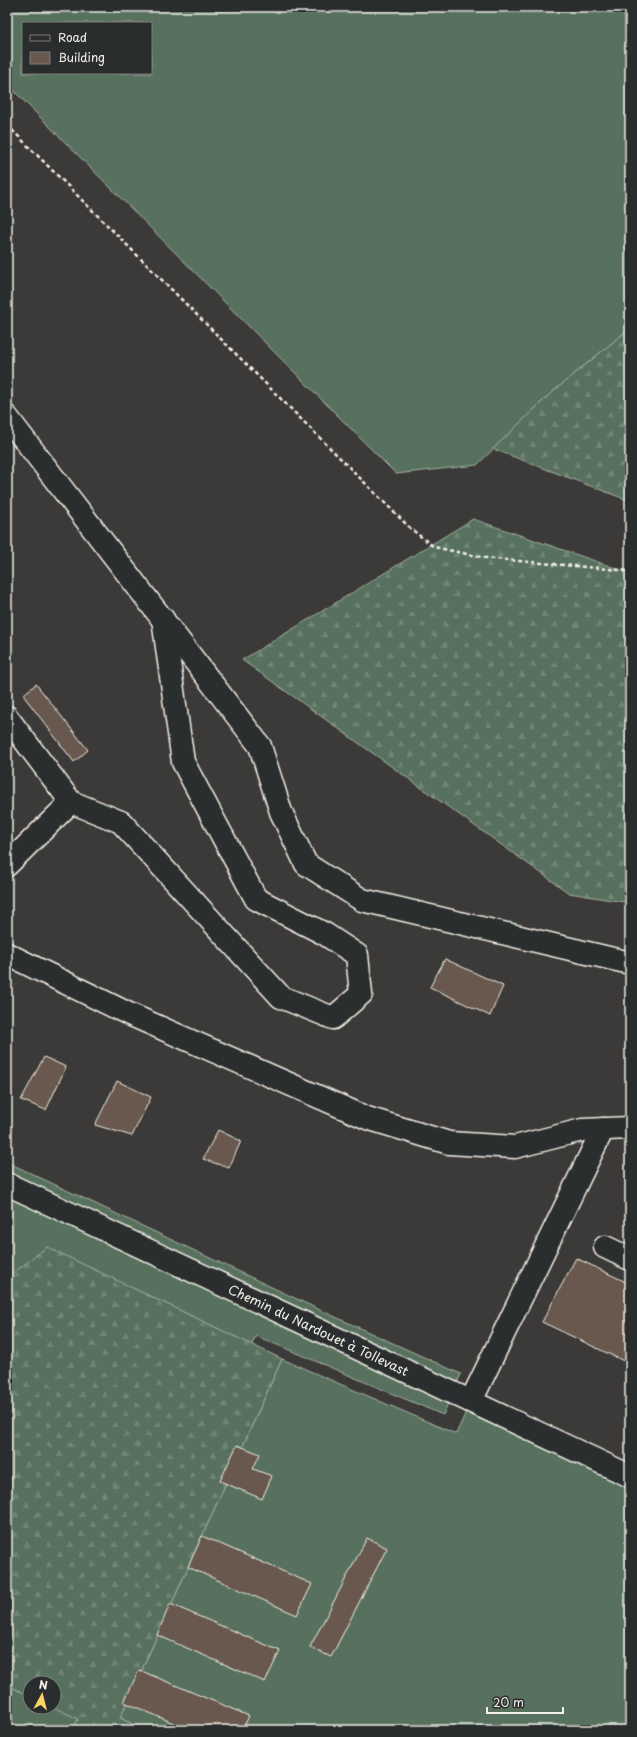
<svg xmlns="http://www.w3.org/2000/svg" width="637" height="1737" viewBox="0 0 637 1737" font-family="'Playpen Sans',sans-serif">
<defs>
<pattern id="forest-firs" width="22" height="20" patternUnits="userSpaceOnUse"><rect width="22" height="20" fill="#58715e"/><path d="M5 1l3.5 6h-7zM16 11l3.5 6h-7z" fill="#718675"/></pattern>
</defs>
<rect width="100%" height="100%" fill="#3c3a38"/>
<filter id="ink" filterUnits="userSpaceOnUse"><feTurbulence type="fractalNoise" baseFrequency=".025" numOctaves="2"/><feDisplacementMap in="SourceGraphic" scale="8" xChannelSelector="R" yChannelSelector="G"/><feConvolveMatrix kernelMatrix="1 2 1 2 8 2 1 2 1" color-interpolation-filters="sRGB"/></filter>
<g filter="url(#ink)">
<g fill="#58715e" stroke="#a6b1a3" fill-rule="evenodd">
<path d="M7,7H630V328L549,395L477,465L396,474L7,84ZM23,23H151V73H23Z"/>
<path d="M7,1162L320,1310L461,1374L443,1415L256,1336L73,1730H7ZM30,1683H54V1707H30Z"/>
<path d="M282,1359L456,1434L471,1401L630,1467V1730H145L120,1718Z"/>
</g>
<g fill="url(#forest-firs)" stroke="#a6b1a3">
<path d="M630,328V501L493,449L549,395Z"/>
<path d="M473,519L630,573V903L569,893L242,660Z"/>
<path d="M47,1247L282,1359L120,1718L145,1730H73L78,1719L53,1707H54V1683H30V1696L7,1685V1278Z"/>
</g>
<g fill="#67594e" stroke="#f4f1e8">
<path d="M36,684L88,750L74,762L23,695Z"/>
<path d="M445,959L503,986L490,1016L430,987Z"/>
<path d="M44,1057L66,1067L46,1110L21,1100Z"/>
<path d="M117,1081L151,1097L132,1136L95,1125Z"/>
<path d="M218,1130L241,1141L229,1168L203,1159Z"/>
<path d="M576,1258L630,1284V1364L542,1322Z"/>
<path d="M237,1445L260,1454L253,1469L272,1476L262,1499L220,1481Z"/>
<path d="M202,1536L312,1584L297,1615L188,1567Z"/>
<path d="M367,1538L387,1548L331,1657L310,1647Z"/>
<path d="M170,1604L280,1651L265,1682L157,1635Z"/>
<path d="M139,1670L249,1716L242,1730H190L124,1702Z"/>
</g>
<g fill="none" stroke-linecap="round" stroke-linejoin="round">
<defs>
<g id="minor">
<path d="M7,417L260,746L281,812L306,864L362,900L630,963"/>
<path d="M7,717L71,802L121,822L281,997L333,1018L361,994L357,955L325,934L256,899L183,762L163,619"/>
<path d="M7,865L71,802"/>
<path d="M7,954L129,1014L367,1118L449,1143L515,1147L582,1130L630,1128"/>
<path id="s1" d="M7,1184L630,1476"/>
<path d="M605,1247L630,1259"/>
<path d="M471,1401L603,1129"/>
</g>
</defs>
<use href="#minor" stroke="#f4f1e8" stroke-width="25"/>
<path stroke="#f4f1e8" stroke-width="2.5" stroke-dasharray="4 3" stroke-linecap="butt" d="M7,125L410,528L434,547L486,558L630,571"/>
<use href="#minor" stroke="#2a2d2e" stroke-width="22"/>
</g>
</g>
<g text-anchor="middle" stroke-width="3.5" stroke-linejoin="round" paint-order="stroke">
<g font-size="13" fill="#f4f1e8" stroke="#2a2d2e">
<text dy="5" stroke="none"><textPath href="#s1" startOffset="344">Chemin du Nardouet à Tollevast</textPath></text>
</g>
</g>
<rect width="637" height="1737" fill="none" stroke="#2a2d2e" stroke-width="24"/>
<rect x="12" y="12" width="613" height="1713" fill="none" stroke="#f4f1e8" stroke-width="1.5" filter="url(#ink)"/>
<rect x="22" y="22" width="130" height="52" fill="#2a2d2e" stroke="#7b7b78"/>
<rect x="30" y="35" width="20" height="6" fill="#2a2d2e" stroke="#7b7b78"/>
<text x="58" y="42" font-size="12" fill="#f4f1e8">Road</text>
<rect x="30" y="52" width="20" height="12" fill="#67594e" stroke="#7b7b78"/>
<text x="58" y="62" font-size="12" fill="#f4f1e8">Building</text>
<g transform="translate(42 1695) rotate(7)"><circle r="19" fill="#2a2d2e" stroke="#7b7b78"/>
<path d="M0-3L7 15L0 10L-7 15Z" fill="#ffd166"/>
<text y="-6" font-size="11" font-weight="bold" text-anchor="middle" fill="#f4f1e8">N</text>
</g>
<path d="M487 1707v6h76v-6" fill="none" stroke="#f4f1e8" stroke-width="2"/>
<text x="493" y="1707" font-size="12" fill="#f4f1e8" stroke="#2a2d2e" stroke-width="3" paint-order="stroke">20 m</text>
</svg>
